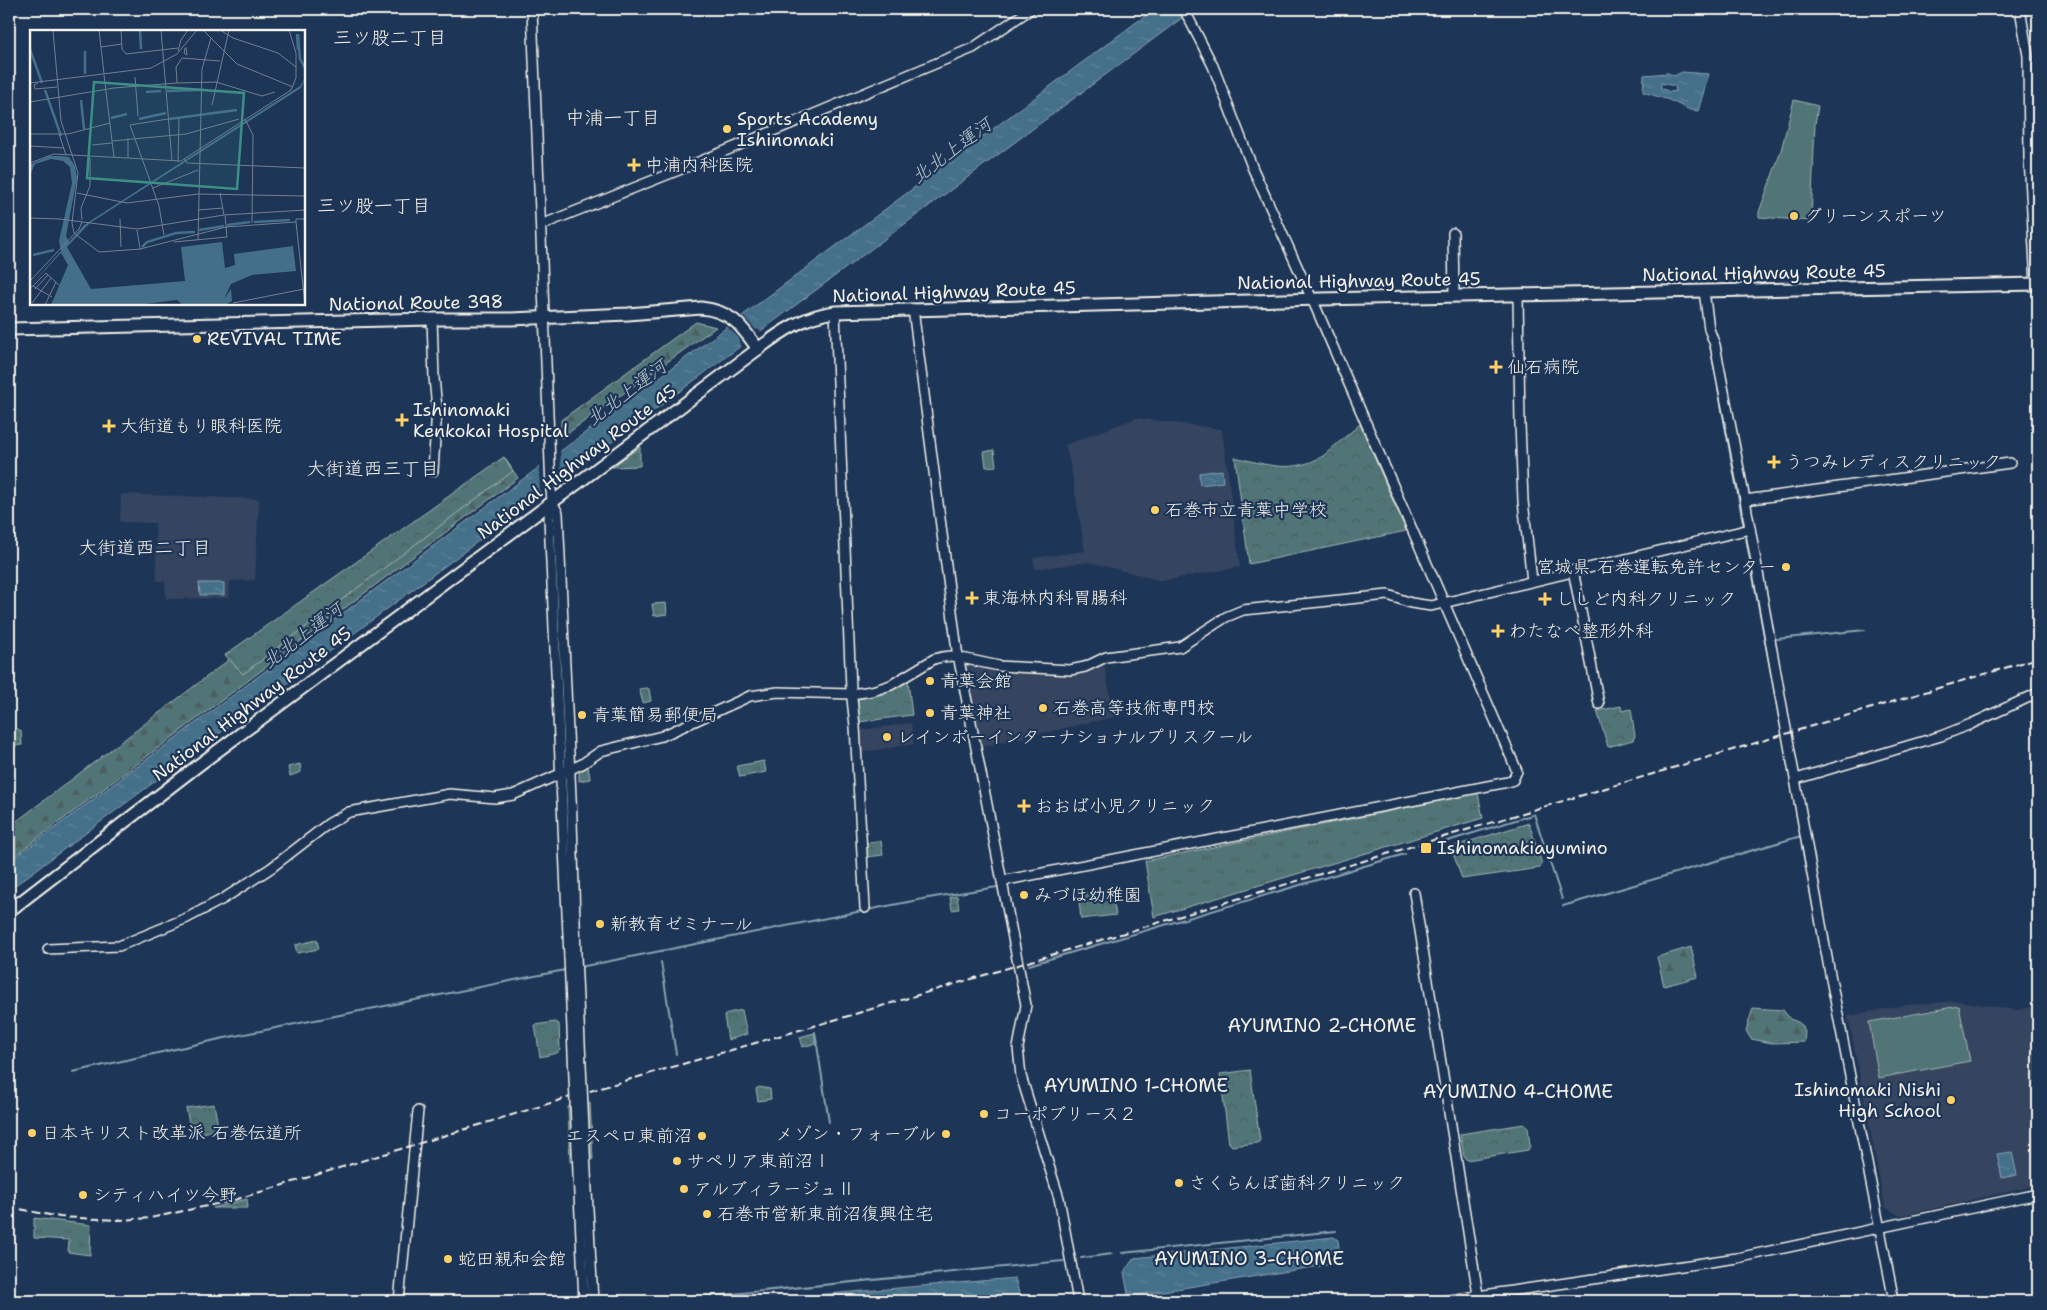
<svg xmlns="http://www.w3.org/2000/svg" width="2047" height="1310" viewBox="0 0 2047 1310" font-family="'Shantell Sans','Klee One',sans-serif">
<defs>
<pattern id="grass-tufts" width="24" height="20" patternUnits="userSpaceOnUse" patternTransform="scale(1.25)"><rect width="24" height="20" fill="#517577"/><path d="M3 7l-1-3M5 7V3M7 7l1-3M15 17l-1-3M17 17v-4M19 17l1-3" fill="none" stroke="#4d5e5e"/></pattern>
<pattern id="forest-firs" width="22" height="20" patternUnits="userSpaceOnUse" patternTransform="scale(1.25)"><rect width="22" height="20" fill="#517577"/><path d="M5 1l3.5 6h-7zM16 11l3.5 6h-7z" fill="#4d5e5e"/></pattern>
<pattern id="park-crowns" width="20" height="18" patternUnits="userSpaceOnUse" patternTransform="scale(1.25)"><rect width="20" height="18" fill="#517577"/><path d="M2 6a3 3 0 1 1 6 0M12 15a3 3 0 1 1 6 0" fill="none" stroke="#4d5e5e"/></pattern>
<pattern id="water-ripples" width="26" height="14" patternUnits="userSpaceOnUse" patternTransform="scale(1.25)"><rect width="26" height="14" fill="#446f8a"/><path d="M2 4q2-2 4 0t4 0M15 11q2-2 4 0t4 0" fill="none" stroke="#60849a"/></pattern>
</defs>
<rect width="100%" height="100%" fill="#1d3557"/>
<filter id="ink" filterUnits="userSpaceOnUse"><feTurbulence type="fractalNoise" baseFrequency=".02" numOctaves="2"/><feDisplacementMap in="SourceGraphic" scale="10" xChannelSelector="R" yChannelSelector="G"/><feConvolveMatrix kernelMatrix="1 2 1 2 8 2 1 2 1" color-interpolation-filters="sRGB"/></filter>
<g filter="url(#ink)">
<g fill="#34445f">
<path d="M1136,418L1222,429L1240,567L1162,581L1089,562L1035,569L1033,558L1085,551L1071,468L1065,445Z"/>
<path d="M121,494L259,499L255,580L230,581L229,598L166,599L165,581H157L155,523L120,522Z"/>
<path d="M1104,663L1114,717L980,747L965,664L1050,675L1083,672Z"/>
<path d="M911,723L914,744L862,752L861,730Z"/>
<path d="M1958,1001L2017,1010L2038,1006V1185L1900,1216L1885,1207L1848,1016L1905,1005Z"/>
</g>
<g fill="url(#grass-tufts)" stroke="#a2b3b0">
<path d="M1478,793L1483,818L1154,917L1145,861Z"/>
<path d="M34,1218L91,1225L90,1255L68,1252L69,1240L34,1238Z"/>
</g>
<g fill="url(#forest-firs)" stroke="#a2b3b0">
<path d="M696,322L716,327L561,438V420Z"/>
<path d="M504,457L518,478L9,860V827L230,659Z"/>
<path d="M1691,947L1698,977L1664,986L1657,957Z"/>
<path d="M1753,1008L1783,1010L1790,1019L1798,1022L1803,1026L1805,1032L1804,1042L1772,1043L1751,1039L1746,1031Z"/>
</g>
<g fill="url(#park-crowns)" stroke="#a2b3b0">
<path d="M1360,424L1406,531L1249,564L1235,457C1267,465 1292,474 1323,456Z"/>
<path d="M640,447V466L612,467Z"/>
<path d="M994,450L996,466L986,467L984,452Z"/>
<path d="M504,457L513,471L243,674L225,655Z"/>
<path d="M666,603L667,614L654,616L652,604Z"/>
<path d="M908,681L912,715L859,722L858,699L882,694Z"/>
<path d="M647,688L649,689L651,701L643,703L639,689Z"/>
<path d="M1621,706L1622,711L1631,709L1635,736L1633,740L1608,747L1597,711Z"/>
<path d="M11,729H18L21,731L22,745L12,746Z"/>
<path d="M764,761L766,772L740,777L737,766Z"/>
<path d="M300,764L301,772L290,776L288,767Z"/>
<path d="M588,766L590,779L579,781V773Z"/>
<path d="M1529,823L1542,864L1540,868L1462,879L1451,847Z"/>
<path d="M881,841L883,855L867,857L866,843Z"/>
<path d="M1111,889L1116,915L1081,919L1078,894Z"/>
<path d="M957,896L959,909L952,910L950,897Z"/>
<path d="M317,940L319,949L297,953L295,945Z"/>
<path d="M742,1010L747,1034L728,1040L724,1016L728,1013Z"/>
<path d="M555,1022L559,1024L560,1050L557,1053L540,1057L535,1025Z"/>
<path d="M814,1033L816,1043L803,1047L800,1037Z"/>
<path d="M1250,1070L1260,1140L1258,1143L1232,1146L1229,1143L1220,1074Z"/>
<path d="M759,1087L770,1089L771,1099L758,1101L756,1089Z"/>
<path d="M590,1102L593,1159L570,1162L568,1107Z"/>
<path d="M214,1104L218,1126L216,1129L194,1136L191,1134L186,1108Z"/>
<path d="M1524,1124L1528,1127L1530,1146L1528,1150L1467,1160L1464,1157L1460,1134Z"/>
<path d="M247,1199L248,1208H213Z"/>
</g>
<g fill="#517577" stroke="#a2b3b0">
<path d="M1794,100L1818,106L1815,124L1811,221L1759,217V212L1780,154Z"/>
<path d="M1959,1006L1970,1061L1879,1078L1869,1022Z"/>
</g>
<g fill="url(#water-ripples)" stroke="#8aa3b0" fill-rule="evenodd">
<path d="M1154,9H1194L9,890V862Z"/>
<path d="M1682,72L1709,74L1698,111L1690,110L1669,100L1643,92L1644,75L1668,73L1674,76ZM1661,83L1675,86L1676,91L1670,92L1661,88Z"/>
<path d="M1222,470L1223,482L1200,485L1199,473Z"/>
<path d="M199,583H224V595H200Z"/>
<path d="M2012,1152L2017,1175L2002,1178L1997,1154Z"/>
<path d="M1334,1237L1338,1240L1341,1261L1339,1263L1132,1296L1128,1294L1124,1272L1134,1258Z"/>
<path d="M1015,1278L1021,1301H746Z"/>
</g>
<g fill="#1d3557">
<path d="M740,313L755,329L764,332L741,349L738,337L725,325Z"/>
<path d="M560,447L561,470L565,475L569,476L540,498L539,463Z"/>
</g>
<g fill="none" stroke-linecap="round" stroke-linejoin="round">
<g stroke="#8aa3b0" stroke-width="2">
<path d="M1710,345L1744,528"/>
<path d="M1745,533L1780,722"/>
<path d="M1777,639L1865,630"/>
<path d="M1534,814L1562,899"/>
<path d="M1438,844L1532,815"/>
<path d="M1563,906L1801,836"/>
<path d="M661,962L676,1054"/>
<path d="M1029,965L1405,854"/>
<path d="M580,967L928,898L997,887"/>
<path d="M815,1032L829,1122"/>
<path d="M73,1072L220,1039L565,970"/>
<path d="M1122,1253L1336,1231"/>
<path d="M1081,1258L1112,1254"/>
<path d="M662,1301L1063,1261"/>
</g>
<defs>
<g id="secondary">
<path d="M532,9L551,489L552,502L549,518L569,957"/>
<path d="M2020,9L2028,56L2029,158L2036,284"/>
<path d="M541,225L689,166L973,48L1031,9"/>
<path d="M1453,233L1454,296"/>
<path d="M1704,291L1709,329L1715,345L1745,500L1830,974L1894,1301"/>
<path d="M1518,295L1520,424L1523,501L1532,581"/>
<path d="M913,309L957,650L1026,1005L1018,1048L1021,1076L1059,1198L1078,1301"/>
<path d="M835,312L851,689L855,726L865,908"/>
<path d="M432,319L434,378L437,408L433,471"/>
<path d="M1745,500L2010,463"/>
<path d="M552,502L558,513L572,819L576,956"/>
<path d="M1573,570L1599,704"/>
<path d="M1796,779L1941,736L1971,724L2038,693"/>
<path d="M1002,881L1508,782L1513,780L1517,771L1316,308L1253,169L1213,66L1184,9"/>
<path d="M1414,893L1479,1301"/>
<path d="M48,949L119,946L187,918L223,899L271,868L328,824L349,812L450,794L495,798L513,795L582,764L601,751L662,736L750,696L778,692L851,694L872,691L891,685L934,659L942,657L952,656L999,666L1070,670L1085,667L1106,657L1180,647L1226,617L1243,610L1388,595L1411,603L1431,606L1750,529"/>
<path d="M586,1172L593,1301"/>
<path d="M578,1173L584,1301"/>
<path d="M399,1301L418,1111"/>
<path d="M1443,1301L1737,1258L2038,1194"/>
</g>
<g id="highway">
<path d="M9,329L432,319H511L628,314L701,308C731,311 741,325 758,349"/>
<path d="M9,911L200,764L758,349C782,331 804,316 835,312L1321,299L2038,284"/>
</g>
</defs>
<use href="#secondary" stroke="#f4f1e8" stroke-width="12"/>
<use href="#highway" stroke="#f4f1e8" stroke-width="15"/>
<use href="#secondary" stroke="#1d3557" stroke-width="9"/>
<use href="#highway" stroke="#1d3557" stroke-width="11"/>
<path stroke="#f4f1e8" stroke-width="2" stroke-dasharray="8 4" stroke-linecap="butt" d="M9,1207L60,1217L118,1220L150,1218L231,1201L590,1091L855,1014L2038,658"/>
<defs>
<g id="secondary-bridge">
<path d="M576,956L586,1172"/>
<path d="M569,957L578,1173"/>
</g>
</defs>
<use href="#secondary-bridge" stroke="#f4f1e8" stroke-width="12" stroke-linecap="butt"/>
<use href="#secondary-bridge" stroke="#1d3557" stroke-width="9"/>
</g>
</g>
<g fill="#ffd166" stroke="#1d3557" stroke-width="2">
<circle cx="727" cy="129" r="5"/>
<path d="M631.5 157.5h5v5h5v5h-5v5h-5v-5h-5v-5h5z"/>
<circle cx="1794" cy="216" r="5"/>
<circle cx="197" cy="339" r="5"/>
<path d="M1493.5 359.5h5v5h5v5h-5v5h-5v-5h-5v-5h5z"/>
<path d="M399.5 412.5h5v5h5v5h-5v5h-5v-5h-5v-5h5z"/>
<path d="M106.5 418.5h5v5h5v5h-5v5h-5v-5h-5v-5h5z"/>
<path d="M1771.5 454.5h5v5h5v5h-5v5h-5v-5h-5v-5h5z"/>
<circle cx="1155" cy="510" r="5"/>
<circle cx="1786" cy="567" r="5"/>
<path d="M969.5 590.5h5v5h5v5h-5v5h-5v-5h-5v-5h5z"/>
<path d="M1542.5 591.5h5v5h5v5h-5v5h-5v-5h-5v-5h5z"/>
<path d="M1495.5 623.5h5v5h5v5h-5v5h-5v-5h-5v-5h5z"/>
<circle cx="930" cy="681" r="5"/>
<circle cx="1043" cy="708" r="5"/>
<circle cx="930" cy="713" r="5"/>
<circle cx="582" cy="715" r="5"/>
<circle cx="887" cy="737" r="5"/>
<path d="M1021.5 798.5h5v5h5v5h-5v5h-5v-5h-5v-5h5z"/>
<rect x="1420" y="842" width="12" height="12" rx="2.5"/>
<circle cx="1024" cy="895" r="5"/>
<circle cx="600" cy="924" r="5"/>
<circle cx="1951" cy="1100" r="5"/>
<circle cx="984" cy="1114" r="5"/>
<circle cx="32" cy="1133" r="5"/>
<circle cx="946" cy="1134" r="5"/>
<circle cx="702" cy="1136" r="5"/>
<circle cx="677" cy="1161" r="5"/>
<circle cx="1179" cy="1183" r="5"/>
<circle cx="684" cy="1189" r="5"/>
<circle cx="83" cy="1195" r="5"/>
<circle cx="707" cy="1214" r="5"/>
<circle cx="448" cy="1259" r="5"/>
</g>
<g text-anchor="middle" stroke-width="4.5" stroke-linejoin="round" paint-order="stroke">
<g font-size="18" fill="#f4f1e8" stroke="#1d3557" text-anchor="start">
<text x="737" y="125">Sports Academy<tspan x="737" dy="21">Ishinomaki</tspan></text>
<text x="645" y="171">中浦内科医院</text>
<text x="1804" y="222">グリーンスポーツ</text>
<text x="207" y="345">REVIVAL TIME</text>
<text x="1507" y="373">仙石病院</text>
<text x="413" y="416">Ishinomaki<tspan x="413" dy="21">Kenkokai Hospital</tspan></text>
<text x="120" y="432">大街道もり眼科医院</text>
<text x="1785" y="468">うつみレディスクリニック</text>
<text x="1165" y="516">石巻市立青葉中学校</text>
<text x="1776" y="573" text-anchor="end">宮城県 石巻運転免許センター</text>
<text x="983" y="604">東海林内科胃腸科</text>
<text x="1556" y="605">ししど内科クリニック</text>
<text x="1509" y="637">わたなべ整形外科</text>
<text x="940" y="687">青葉会館</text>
<text x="1053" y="714">石巻高等技術専門校</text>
<text x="940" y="719">青葉神社</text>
<text x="592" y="721">青葉簡易郵便局</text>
<text x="897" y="743">レインボーインターナショナルプリスクール</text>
<text x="1035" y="812">おおば小児クリニック</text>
<text x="1437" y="854">Ishinomakiayumino</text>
<text x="1034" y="901">みづほ幼稚園</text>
<text x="610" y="930">新教育ゼミナール</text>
<text x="1941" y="1096" text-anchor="end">Ishinomaki Nishi<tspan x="1941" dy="21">High School</tspan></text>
<text x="994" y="1120">コーポブリース２</text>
<text x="42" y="1139">日本キリスト改革派 石巻伝道所</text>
<text x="936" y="1140" text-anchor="end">メゾン・フォーブル</text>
<text x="692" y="1142" text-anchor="end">エスペロ東前沼</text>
<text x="687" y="1167">サペリア東前沼Ⅰ</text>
<text x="1189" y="1189">さくらんぼ歯科クリニック</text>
<text x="694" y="1195">アルブィラージュⅡ</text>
<text x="93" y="1201">シティハイツ今野</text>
<text x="717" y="1220">石巻市営新東前沼復興住宅</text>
<text x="458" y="1265">蛇田親和会館</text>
</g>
<g font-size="18" fill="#f4f1e8" stroke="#1d3557">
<text transform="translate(1764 273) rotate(-1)" y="6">National Highway Route 45</text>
<text transform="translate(1359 281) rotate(-1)" y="6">National Highway Route 45</text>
<text transform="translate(954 292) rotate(-2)" y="6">National Highway Route 45</text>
<text transform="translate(416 303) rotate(-1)" y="6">National Route 398</text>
<text transform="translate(577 462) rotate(-37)" y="6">National Highway Route 45</text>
<text transform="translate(252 704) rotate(-37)" y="6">National Highway Route 45</text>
</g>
<g font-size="19" fill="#f4f1e8" stroke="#1d3557">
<text x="390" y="44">三ツ股二丁目</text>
<text x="613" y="124">中浦一丁目</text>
<text x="374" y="212">三ツ股一丁目</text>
<text x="373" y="475">大街道西三丁目</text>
<text x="145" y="554">大街道西二丁目</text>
<text x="1322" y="1032">AYUMINO 2-CHOME</text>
<text x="1136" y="1092">AYUMINO 1-CHOME</text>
<text x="1518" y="1098">AYUMINO 4-CHOME</text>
<text x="1249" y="1265">AYUMINO 3-CHOME</text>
</g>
<g font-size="19" font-style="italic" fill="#b6c4c7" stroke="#1d3557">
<text transform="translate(951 150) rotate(-37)" y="7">北北上運河</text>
<text transform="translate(626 392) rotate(-37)" y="7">北北上運河</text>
<text transform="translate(302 635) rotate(-37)" y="7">北北上運河</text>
</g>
</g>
<g transform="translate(30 30)">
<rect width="275" height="275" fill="#1d3557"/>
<path d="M275,48L271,58L60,193L37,217L61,259L155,251L151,217L192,212L195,238L205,235L204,224L263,216L266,241L222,245L201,254L194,269L201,259L202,271L195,275H153L147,270L106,275H21L38,235L31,223L0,256L31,221L29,211L42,153L40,137L33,131L21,129L5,134L0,145L1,134L20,126H31L39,127L45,136L47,148L36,206L39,212L54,195L270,56Z" fill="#446f8a"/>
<path fill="none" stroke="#446f8a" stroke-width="2.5" d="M110,0L111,19M267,4L268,20M268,4L270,29L275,38M0,19L12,53M55,44V21M15,60L31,106M137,61L169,60M116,62L131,61M51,70L54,99M81,88L97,84M109,89L136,83M139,89L207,80M224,192L260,190M197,195L220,192M169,200L194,196M112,217L117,212L146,203L165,202M3,225L24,220"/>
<path fill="none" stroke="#738091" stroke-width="1" d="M23,0L31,91L48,143L42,193L44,203M69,0L74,44M91,0L92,19L96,24L148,18M131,0L142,131M173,0L207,34L263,57M190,0L203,8L248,23L266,37M71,17L92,14M155,18L154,23L157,25L156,17M148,21L151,10L158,0M74,45L84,127M105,47L108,86M0,53L121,38L147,24L167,0M8,53L4,55L5,59L27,57M147,53L146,37L152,28L190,31M0,72L84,58L147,53L186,52L232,66L245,62M182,75L199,0M215,89L223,105L222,193M0,104H38L80,93M29,104L36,125M82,111L156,104L209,89M62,115L82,113M0,116L34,118M98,128V108M154,129L157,133L275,138M148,132L149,88M0,133L24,124L151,131L261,60L266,48V23L259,0M123,158L168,140M47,163L97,173L168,164L275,166M190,163L194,185M168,180L193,178M0,188L30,189L107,199L194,185L275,180M90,189L91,217M52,190L51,178L60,156V128M266,192L275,275M107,200L110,219M44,203L69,222L111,219M134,205L129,176L100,95L138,89M168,210L172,39L181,8M144,212L197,207L195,186M110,219L196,197L266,192V189H275M0,251L49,199L52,192M3,256L16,243L30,256M0,258L3,256L22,267M5,259L18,245M2,273L21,248M203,273L274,259M15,275L26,252"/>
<path fill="#3d8f86" fill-opacity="0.15" stroke="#3d8f86" stroke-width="2.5" d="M64,52L214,63L207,159L57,148Z"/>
<rect width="275" height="275" fill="none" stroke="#f4f1e8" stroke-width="2.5"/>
</g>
<rect width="2047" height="1310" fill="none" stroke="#1d3557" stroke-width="30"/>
<rect x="15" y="15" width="2017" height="1280" fill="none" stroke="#f4f1e8" stroke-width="2" filter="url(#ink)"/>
</svg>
